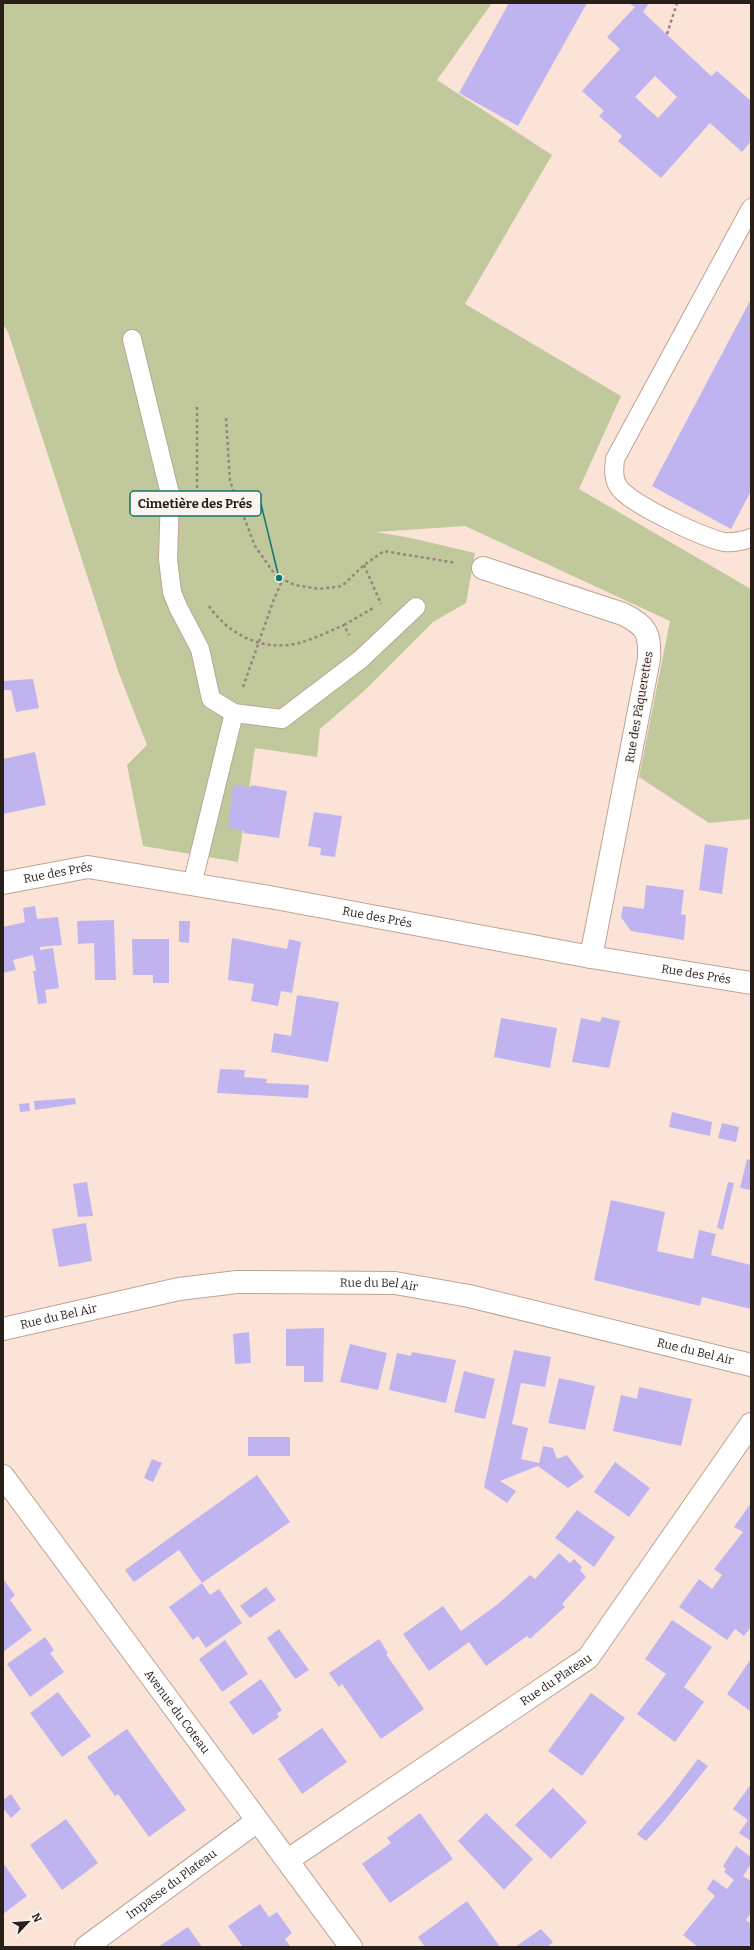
<svg xmlns="http://www.w3.org/2000/svg" width="754" height="1950" viewBox="0 0 754 1950" font-family="Bitter,serif">
<rect width="100%" height="100%" fill="#fbe4d7"/>
<path fill="#c1c99c" d="M3,3H492L437,80L552,155L465,304L621,396L579,489L751,589V819L709,823L639,777L670,621L465,526L376,532L411,538L475,553L466,603L433,622L364,691L320,729L317,757L255,748L238,862L143,846L127,765L147,745L118,671L8,332L3,324Z"/>
<g fill="#c0b4f0" fill-rule="evenodd">
<path d="M509,3H587L518,126L459,93Z"/>
<path d="M628,3H649L643,12L711,76L717,71L751,101V141L742,152L710,123L661,178L618,141L622,136L599,116L604,111L582,91L620,49L607,37L635,7ZM655,76L677,97L658,118L635,97Z"/>
<path d="M751,299V491L731,529L652,486Z"/>
<path d="M33,679L39,708L16,712L11,690H3V681Z"/>
<path d="M35,752L46,805L3,814V759Z"/>
<path d="M233,785L251,787V785L287,791L279,838L243,833L244,831L228,828Z"/>
<path d="M314,812L342,816L335,857L320,855L321,848L308,846Z"/>
<path d="M705,844L728,848L722,894L699,890Z"/>
<path d="M646,885L684,890L681,914L686,915L684,940L631,931L621,917L623,906L644,909Z"/>
<path d="M35,906L37,919L58,917L62,945L40,947V950L53,948L59,988L45,990L47,1003L38,1004L33,971H36L33,955L13,960L16,970L3,973V927L25,922L23,908Z"/>
<path d="M114,920L116,980H95L94,943L78,944L77,921Z"/>
<path d="M179,921H190L189,943L179,942Z"/>
<path d="M232,938L287,949L289,939L301,942L292,993L281,991L278,1006L251,1001L254,984L228,980Z"/>
<path d="M132,939H169V983H153V975H133Z"/>
<path d="M297,995L339,1002L328,1062L271,1052L274,1033L291,1036Z"/>
<path d="M602,1017L620,1021L609,1068L572,1062L581,1018L600,1022Z"/>
<path d="M501,1018L557,1028L550,1068L494,1057Z"/>
<path d="M220,1069L245,1070L244,1077L267,1079L266,1083L309,1085L308,1098L217,1093Z"/>
<path d="M75,1098L76,1104L35,1110L34,1101Z"/>
<path d="M29,1103L30,1111L20,1112L19,1104Z"/>
<path d="M672,1112L712,1122L710,1136L669,1127Z"/>
<path d="M722,1123L739,1127L736,1142L718,1138Z"/>
<path d="M747,1159L751,1160V1190L740,1188Z"/>
<path d="M87,1182L93,1216L78,1217L73,1184Z"/>
<path d="M728,1182L734,1183L723,1230L717,1228Z"/>
<path d="M611,1200L665,1212L657,1251L693,1259L699,1230L716,1234L711,1255L751,1265V1309L702,1297L700,1306L594,1280Z"/>
<path d="M86,1223L92,1261L59,1267L52,1229Z"/>
<path d="M324,1328L323,1382H304V1366H286V1329Z"/>
<path d="M249,1332L251,1363L235,1364L233,1334Z"/>
<path d="M350,1344L387,1353L378,1390L340,1382Z"/>
<path d="M514,1350L551,1357L545,1387L521,1383L512,1424L528,1428L521,1459L539,1463L543,1446L553,1448L557,1459L567,1455L584,1477L568,1488L538,1466L500,1481L516,1491L507,1503L484,1487Z"/>
<path d="M412,1352L456,1360L446,1403L389,1390L397,1353L411,1356Z"/>
<path d="M464,1371L495,1379L485,1419L454,1412Z"/>
<path d="M559,1378L595,1386L585,1430L548,1423Z"/>
<path d="M639,1387L692,1399L681,1446L613,1431L621,1395L637,1399Z"/>
<rect x="248" y="1437" width="42" height="19"/>
<path d="M152,1459L162,1463L153,1482L144,1478Z"/>
<path d="M615,1462L650,1488L629,1517L594,1492Z"/>
<path d="M257,1475L290,1522L202,1583L179,1550L134,1582L125,1570Z"/>
<path d="M751,1503V1627L744,1636L735,1629L727,1640L679,1607L699,1579L712,1589L722,1575L714,1569L743,1532L734,1527Z"/>
<path d="M577,1510L615,1537L594,1567L555,1538Z"/>
<path d="M559,1553L570,1563L574,1559L582,1567L580,1570L586,1577L562,1604L565,1607L530,1639L527,1636L486,1666L469,1642L429,1671L403,1634L443,1606L461,1631L498,1604L530,1575L535,1579Z"/>
<path d="M3,1579L15,1595L10,1600L32,1630L3,1652Z"/>
<path d="M202,1583L210,1595L219,1589L242,1623L206,1648L198,1636L193,1640L169,1607Z"/>
<path d="M266,1587L276,1600L250,1618L240,1606Z"/>
<path d="M672,1620L712,1647L684,1687L704,1702L675,1742L637,1714L666,1674L645,1659Z"/>
<path d="M279,1629L309,1670L295,1679L267,1638Z"/>
<path d="M45,1637L54,1650L50,1653L64,1672L30,1697L7,1664Z"/>
<path d="M379,1639L388,1653L386,1654L424,1709L381,1739L342,1684L339,1687L329,1673Z"/>
<path d="M225,1640L248,1674L222,1692L199,1659Z"/>
<path d="M751,1659V1710L750,1711L727,1694Z"/>
<path d="M261,1679L282,1710L277,1714L279,1717L253,1735L229,1702Z"/>
<path d="M58,1692L91,1736L62,1757L30,1713Z"/>
<path d="M591,1693L625,1718L582,1776L548,1751Z"/>
<path d="M322,1728L347,1762L302,1794L278,1759Z"/>
<path d="M127,1729L186,1810L149,1837L118,1794L115,1796L87,1757Z"/>
<path d="M698,1759L708,1766L664,1821L646,1841L637,1834L670,1796Z"/>
<path d="M751,1784V1841L739,1833L748,1820L733,1809Z"/>
<path d="M553,1788L587,1822L551,1859L515,1825Z"/>
<path d="M11,1794L21,1809L11,1818L3,1808V1800Z"/>
<path d="M420,1813L453,1859L390,1903L362,1864L391,1843L387,1838Z"/>
<path d="M486,1813L533,1859L504,1890L458,1841Z"/>
<path d="M66,1819L98,1863L62,1890L30,1845Z"/>
<path d="M736,1846L751,1857V1864L743,1876L751,1881V1913L746,1920L751,1924V1943L748,1947H698L683,1935L715,1896L707,1889L713,1879L727,1889L734,1880L724,1872L726,1869L723,1866Z"/>
<path d="M3,1863L27,1896L3,1914Z"/>
<path d="M467,1901L500,1947H425L418,1937Z"/>
<path d="M260,1904L269,1917L277,1912L292,1933L285,1939L291,1947H243L228,1926Z"/>
<path d="M188,1927L202,1947H158Z"/>
<path d="M541,1929L553,1942L548,1947H515Z"/>
</g>
<g fill="none" stroke-linecap="round" stroke-linejoin="round">
<defs>
<g id="lane">
<path d="M751,208L615,459C614,469 613,478 618,486C627,503 704,538 724,542C733,543 742,541 751,538"/>
<path d="M132,339L170,494L168,559L172,592L178,607L200,649L211,699L234,713L282,719L361,659L416,607"/>
<path d="M192,885L234,713"/>
</g>
<g id="street">
<path d="M483,568L623,614C647,626 650,633 649,659L591,957"/>
<path id="s1" d="M3,883L88,867L275,898L591,957L751,983"/>
<path id="s2" d="M3,1329L179,1289L237,1282L395,1283L469,1296L751,1365"/>
<path id="s3" d="M3,1476L351,1947"/>
<path id="s4" d="M288,1860L588,1658L751,1424"/>
<path id="s5" d="M86,1947L257,1821"/>
</g>
</defs>
<use href="#lane" stroke="#bfa495" stroke-width="20"/>
<use href="#street" stroke="#bfa495" stroke-width="24"/>
<g stroke="#95847b" stroke-width="2.5" stroke-dasharray="3 3" stroke-linecap="butt">
<path d="M667,34L677,3"/>
<path d="M197,407V488"/>
<path d="M226,418L230,481L255,546L276,576L295,585L319,589L342,586L364,565L384,551L456,563"/>
<path d="M364,565L381,604"/>
<path d="M209,606C229,635 263,652 299,643C314,639 330,631 344,625L349,635"/>
<path d="M344,625L375,607"/>
<path d="M243,687L274,599L283,579"/>
</g>
<use href="#lane" stroke="#fff" stroke-width="18"/>
<use href="#street" stroke="#fff" stroke-width="22"/>
</g>
<g text-anchor="middle" stroke-width="3" stroke-linejoin="round" paint-order="stroke">
<g font-size="12" fill="#291f19" stroke="#fbf5f2">
<text transform="translate(639 707) rotate(-80)" y="4">Rue des Pâquerettes</text>
<text dy="4" stroke="none"><textPath href="#s1" startOffset="56">Rue des Prés</textPath></text>
<text dy="4" stroke="none"><textPath href="#s1" startOffset="380">Rue des Prés</textPath></text>
<text dy="4" stroke="none"><textPath href="#s1" startOffset="704">Rue des Prés</textPath></text>
<text dy="4" stroke="none"><textPath href="#s2" startOffset="381">Rue du Bel Air</textPath></text>
<text dy="4" stroke="none"><textPath href="#s2" startOffset="57">Rue du Bel Air</textPath></text>
<text dy="4" stroke="none"><textPath href="#s2" startOffset="705">Rue du Bel Air</textPath></text>
<text dy="4" stroke="none"><textPath href="#s4" startOffset="323">Rue du Plateau</textPath></text>
<text dy="4" stroke="none"><textPath href="#s3" startOffset="293">Avenue du Coteau</textPath></text>
<text dy="4" stroke="none"><textPath href="#s5" startOffset="106">Impasse du Plateau</textPath></text>
</g>
</g>
<path fill="none" stroke="#0f766e" stroke-width="1.5" d="M279 578L261 504"/>
<circle fill="#0f766e" stroke="#fbf5f2" stroke-width="1.5" cx="279" cy="578" r="4"/>
<rect fill="#fbf5f2" stroke="#0f766e" stroke-width="1.5" x="130" y="491" width="131" height="25" rx="4"/>
<g font-size="13" text-anchor="middle" font-weight="bold" fill="#291f19">
<text x="195" y="508">Cimetière des Prés</text>
</g>
<rect width="754" height="1950" fill="none" stroke="#291f19" stroke-width="8"/>
<g transform="translate(28 1922) rotate(64)" stroke="#fbf5f2" stroke-width="3" paint-order="stroke">
<path d="M0-3L7 15L0 10L-7 15Z" fill="#291f19"/>
<text y="-6" font-size="11" font-weight="bold" text-anchor="middle" fill="#291f19">N</text>
</g>
</svg>
